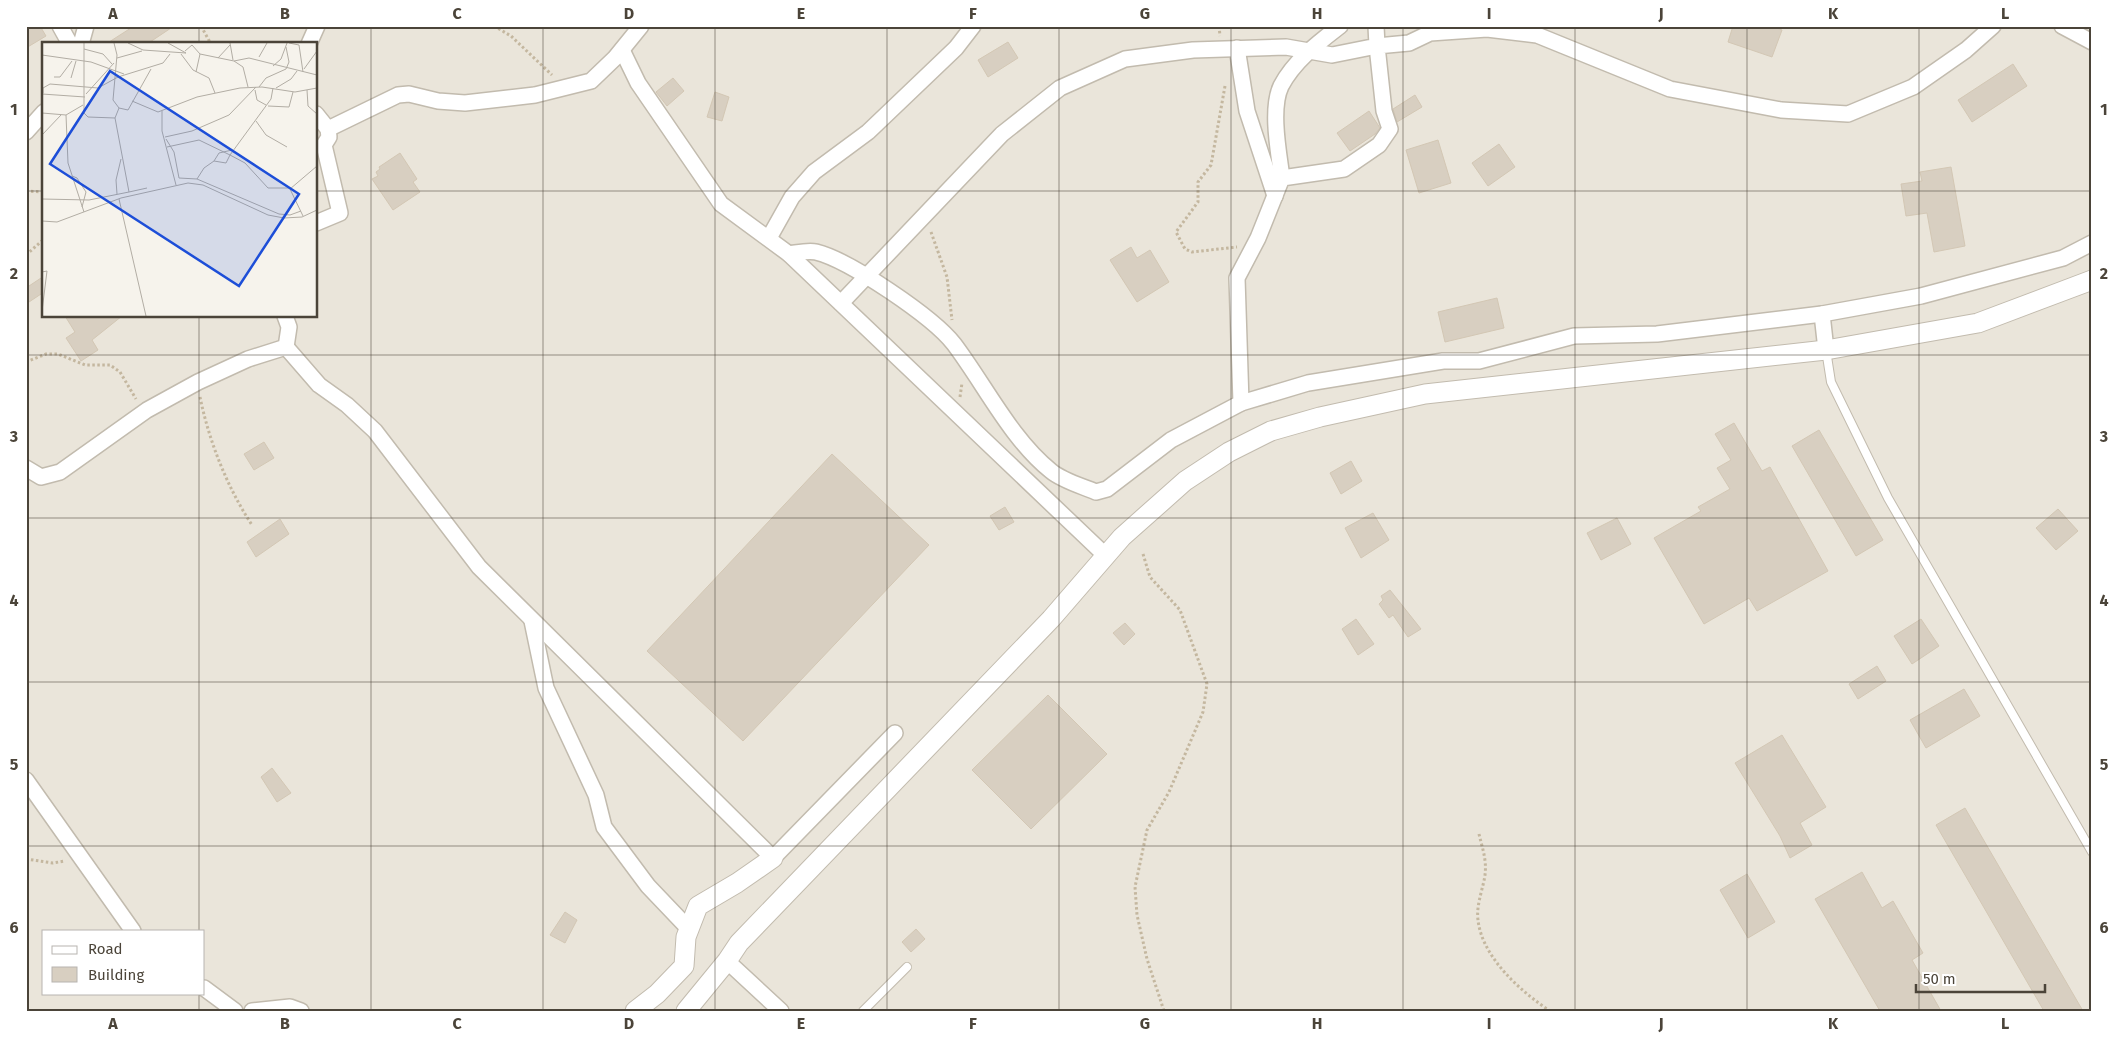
<svg xmlns="http://www.w3.org/2000/svg" width="2118" height="1037" viewBox="0 0 2118 1037" font-family="'Fira Sans',sans-serif">
<rect width="100%" height="100%" fill="#f6f3ec"/>
<path fill="#eae5da" fill-rule="evenodd" d="M26,26H2092V1011H26ZM44,44H316V316H44ZM44,931H204V993H44Z"/>
<g fill="#d8cfc1" stroke="#d3c7b4">
<path d="M26,26H40L46,36L26,48Z"/>
<path d="M134,26H174L147,44H106Z"/>
<path d="M1733,26H1772L1782,30L1772,57L1728,42Z"/>
<path d="M1008,42L1018,58L988,77L978,60Z"/>
<path d="M2013,64L2027,86L1972,122L1958,100Z"/>
<path d="M673,78L684,91L667,106L656,92Z"/>
<path d="M715,92L729,97L722,121L707,117Z"/>
<path d="M1415,95L1422,107L1397,122L1393,109Z"/>
<path d="M1369,111L1380,128L1375,134L1350,151L1337,133Z"/>
<path d="M1438,140L1451,183L1419,193L1406,150Z"/>
<path d="M1499,144L1515,167L1488,186L1472,163Z"/>
<path d="M400,153L417,179L413,182L420,192L393,210L372,179L378,176L376,172L380,169L379,167Z"/>
<path d="M1951,167L1965,246L1934,252L1927,213L1906,216L1901,184L1922,181L1920,172Z"/>
<path d="M1131,247L1137,258L1150,250L1169,282L1137,302L1110,260Z"/>
<path d="M44,276V292L26,304V288Z"/>
<path d="M1497,298L1504,328L1445,342L1438,312Z"/>
<path d="M65,316H122L92,340L98,350L81,361L66,338L75,332Z"/>
<path d="M1734,423L1762,471L1770,467L1828,571L1757,611L1749,598L1704,624L1654,538L1701,511L1698,507L1730,489L1717,468L1731,460L1715,434Z"/>
<path d="M1819,430L1883,540L1856,556L1792,446Z"/>
<path d="M264,442L274,458L254,470L244,454Z"/>
<path d="M832,454L929,545L743,741L647,651Z"/>
<path d="M1351,461L1362,481L1341,494L1330,473Z"/>
<path d="M1005,507L1014,522L999,530L990,516Z"/>
<path d="M2058,509L2078,531L2056,550L2036,528Z"/>
<path d="M1373,513L1389,540L1361,558L1345,528Z"/>
<path d="M1617,518L1631,544L1601,560L1587,533Z"/>
<path d="M280,519L289,534L256,557L247,542Z"/>
<path d="M1390,590L1421,629L1408,637L1393,615L1389,618L1379,604L1383,600L1381,596Z"/>
<path d="M1356,619L1374,644L1358,655L1342,629Z"/>
<path d="M1921,619L1939,646L1912,664L1894,636Z"/>
<path d="M1125,623L1135,634L1124,645L1113,633Z"/>
<path d="M1877,666L1886,681L1858,699L1849,684Z"/>
<path d="M1964,689L1980,716L1926,748L1910,720Z"/>
<path d="M1048,695L1107,754L1031,829L972,770Z"/>
<path d="M1782,735L1826,807L1800,823L1812,845L1790,858L1780,836L1735,763Z"/>
<path d="M272,768L291,793L277,802L261,777Z"/>
<path d="M1965,808L2083,1011H2044L1936,825Z"/>
<path d="M1862,872L1882,908L1893,901L1923,953L1912,960L1941,1011H1880L1815,899Z"/>
<path d="M1747,874L1775,922L1748,938L1720,890Z"/>
<path d="M565,912L577,920L565,943L550,935Z"/>
<path d="M916,929L925,939L911,952L902,942Z"/>
</g>
<g fill="none" stroke-linecap="round" stroke-linejoin="round">
<defs>
<g id="service">
<path d="M1826,350L1831,382L1888,498L2092,852"/>
<path d="M863,1011L907,967"/>
</g>
<g id="minor">
<path d="M60,26L70,44"/>
<path d="M2062,26L2092,42"/>
<path d="M81,44L86,26"/>
<path d="M309,44L317,26"/>
<path d="M1237,48L1247,111L1275,196"/>
<path d="M622,50L638,83L721,204L789,254L1106,556"/>
<path d="M316,114L328,129L329,137L324,145L340,213L316,223"/>
<path d="M328,129L398,95L409,94L438,101L465,103L535,95L591,81L615,58L641,26"/>
<path d="M26,132L44,112"/>
<path d="M1282,178C1279,154 1270,109 1281,86C1294,61 1318,43 1340,26"/>
<path d="M769,238L792,197L814,172L868,132L956,48L973,26"/>
<path d="M789,254C797,253 808,250 816,252C849,260 933,317 954,344C985,385 1011,439 1051,471C1063,481 1082,486 1096,492L1107,489L1171,440L1241,403L1237,278L1258,238L1282,178L1344,169L1379,145L1390,129L1384,111L1377,46L1409,43L1430,33L1487,29L1537,35L1670,89L1781,110L1848,114L1913,87L1966,50L1993,26"/>
<path d="M841,303L1002,134L1060,88L1125,59L1193,50L1286,47L1332,55L1377,46L1376,26"/>
<path d="M1822,314L1826,350"/>
<path d="M286,347L319,385L347,405L375,431L479,567L773,858L895,733"/>
<path d="M1241,403L1308,383L1443,361H1479L1574,336L1657,334L1822,314L1921,296L2063,258L2092,243"/>
<path d="M26,468L41,477L60,472L147,410L198,382L248,359L286,347L289,327L285,316"/>
<path d="M532,621L546,688L596,795L604,827L648,886L689,929"/>
<path d="M26,780L133,931"/>
<path d="M727,961L781,1011"/>
<path d="M204,988L235,1011"/>
<path d="M252,1011L290,1007L301,1011"/>
</g>
<g id="tertiary">
<path d="M635,1011L657,994L684,966L686,937L698,906L737,883L773,858"/>
<path d="M686,1011L727,961L739,943L1051,619L1122,537L1185,481L1229,452L1271,431L1320,417L1425,394L1826,350L1978,323L2092,280"/>
</g>
</defs>
<use href="#service" stroke="#c2bbae" stroke-width="10"/>
<use href="#minor" stroke="#c2bbae" stroke-width="18"/>
<use href="#tertiary" stroke="#c2bbae" stroke-width="21"/>
<g stroke="#c4b79f" stroke-width="3" stroke-dasharray="2.5 2.5" stroke-linecap="butt">
<path d="M201,26L211,44"/>
<path d="M494,26L511,36L552,75"/>
<path d="M1219,26L1220,36"/>
<path d="M1225,86L1211,165L1198,182V202L1176,232L1185,249L1192,252L1237,247"/>
<path d="M26,191L44,192"/>
<path d="M931,232L947,277L952,320"/>
<path d="M26,255L44,239"/>
<path d="M26,362L46,354H58L85,365H110L120,372L136,399"/>
<path d="M200,397C209,441 227,487 252,525"/>
<path d="M960,397L962,383"/>
<path d="M1143,554L1150,577L1180,610L1207,684L1203,712L1169,792L1147,830L1135,887L1137,915L1147,959L1164,1011"/>
<path d="M1479,834C1482,847 1487,860 1485,875C1483,889 1476,905 1478,920C1482,957 1520,991 1550,1011"/>
<path d="M26,859L53,863L65,861"/>
</g>
<use href="#service" stroke="#fff" stroke-width="8"/>
<use href="#minor" stroke="#fff" stroke-width="15"/>
<use href="#tertiary" stroke="#fff" stroke-width="19"/>
</g>
<path fill="none" stroke="#4b4439" stroke-width="1" stroke-opacity="0.55" d="M199,26V44M371,26V1011M543,26V1011M715,26V1011M887,26V1011M1059,26V1011M1231,26V1011M1403,26V1011M1575,26V1011M1747,26V1011M1919,26V1011M26,191H44M316,191H2092M199,316V931M26,355H2092M26,518H2092M26,682H2092M26,846H2092M199,993V1011"/>
<g transform="translate(42 42)">
<rect width="275" height="275" fill="#f6f3ec"/>
<path fill="none" stroke="#b2ada4" stroke-width="1" d="M42,1V71L46,75L73,76L77,66L71,58L75,13L72,1M86,1L101,8L144,11L126,1M188,1L191,18M247,1L257,3L261,30M42,7L61,12L70,22M143,9L150,3L158,12L192,19L201,25L206,45M139,12L151,28L167,36L173,51M0,13L49,20L82,32M217,15L225,1M75,16L100,9M176,16L188,3M192,19L207,16L275,33M231,24L239,17L245,1M262,27L275,9M154,30L158,12M12,35H18L30,19M29,36L34,19M217,45L224,36L244,27L247,20L244,5M234,46L249,37L255,29M213,48L215,58L224,63M265,48L266,64L275,72M1,51V46L8,42L56,46L76,35L121,21L128,12M0,52L43,55M44,52L72,21M90,59L116,70L155,55L198,46L220,45L253,50L275,46M226,64L247,65L251,50M77,66L86,68L109,27M120,69V89L134,143M0,71L24,73L41,63M24,73L26,121L42,170M73,76L87,150L105,146M214,79L224,93L245,105M0,93L19,73M123,95L150,89L187,73L214,45M124,97L132,110L137,136L155,137L162,126L172,119L184,121L188,113L203,121L226,146H249M125,105L157,98L188,113L229,57L231,46M172,119L177,111L190,108M30,134L35,136L44,150L40,165M155,137L237,172L248,173L259,169M75,152L74,138L79,117M0,157L47,158L87,150M77,157L104,274M261,174L248,147L275,124M0,179L15,180L79,156L146,141L161,143L226,173L242,176L260,175L275,168M0,230L5,229L0,269"/>
<path fill="#1d4ed8" fill-opacity="0.15" stroke="#1d4ed8" stroke-width="2.5" d="M68,29L257,152L197,244L8,122Z"/>
<rect width="275" height="275" fill="none" stroke="#4b4439" stroke-width="2.5"/>
</g>
<rect width="2118" height="1037" fill="none" stroke="#ffffff" stroke-width="55"/>
<rect x="42" y="930" width="162" height="65" fill="#ffffff" stroke="#b7b4b0"/>
<rect x="52" y="946" width="25" height="8" fill="#ffffff" stroke="#b7b4b0"/>
<text x="88" y="954" font-size="15" fill="#4b4439">Road</text>
<rect x="52" y="967" width="25" height="15" fill="#d8cfc1" stroke="#b7b4b0"/>
<text x="88" y="980" font-size="15" fill="#4b4439">Building</text>
<path d="M1916 984v8h129v-8" fill="none" stroke="#4b4439" stroke-width="2.5"/>
<text x="1923" y="984" font-size="15" fill="#4b4439" stroke="#ffffff" stroke-width="4" paint-order="stroke">50 m</text>
<rect x="28" y="28" width="2062" height="982" fill="none" stroke="#4b4439" stroke-width="2"/>
<g font-size="16" text-anchor="middle" font-weight="bold" fill="#4b4439">
<text x="113" y="19">A</text>
<text x="285" y="19">B</text>
<text x="457" y="19">C</text>
<text x="629" y="19">D</text>
<text x="801" y="19">E</text>
<text x="973" y="19">F</text>
<text x="1145" y="19">G</text>
<text x="1317" y="19">H</text>
<text x="1489" y="19">I</text>
<text x="1661" y="19">J</text>
<text x="1833" y="19">K</text>
<text x="2005" y="19">L</text>
<text x="14" y="115">1</text>
<text x="2104" y="115">1</text>
<text x="14" y="279">2</text>
<text x="2104" y="279">2</text>
<text x="14" y="442">3</text>
<text x="2104" y="442">3</text>
<text x="14" y="606">4</text>
<text x="2104" y="606">4</text>
<text x="14" y="770">5</text>
<text x="2104" y="770">5</text>
<text x="14" y="933">6</text>
<text x="2104" y="933">6</text>
<text x="113" y="1029">A</text>
<text x="285" y="1029">B</text>
<text x="457" y="1029">C</text>
<text x="629" y="1029">D</text>
<text x="801" y="1029">E</text>
<text x="973" y="1029">F</text>
<text x="1145" y="1029">G</text>
<text x="1317" y="1029">H</text>
<text x="1489" y="1029">I</text>
<text x="1661" y="1029">J</text>
<text x="1833" y="1029">K</text>
<text x="2005" y="1029">L</text>
</g>
</svg>
